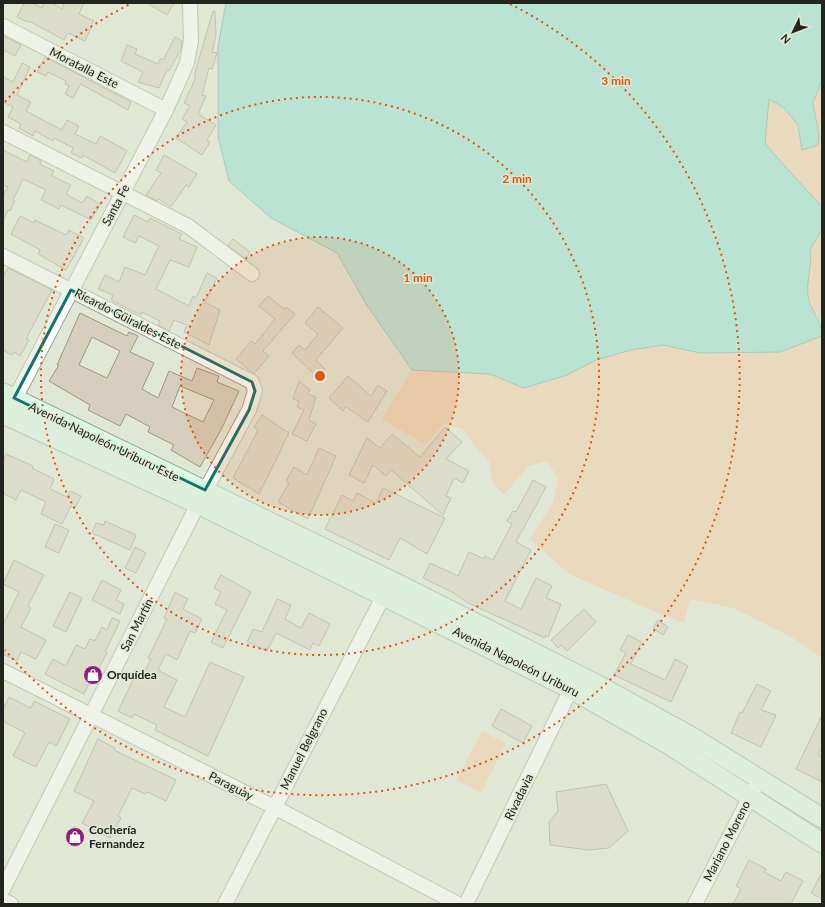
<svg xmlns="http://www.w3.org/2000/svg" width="825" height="907" viewBox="0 0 825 907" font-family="Lato,sans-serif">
<rect width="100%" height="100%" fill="#e0e8d5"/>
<g fill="#f3c9a1">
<path d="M822,80V207L765,144L769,99L783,108L798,125L802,150L818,145C820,118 807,107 822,80Z"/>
<path d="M822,229V326C818,317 810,307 808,297C804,282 814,264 810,250Z"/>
<path d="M822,336V658L793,638L733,608L690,599L684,623L660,614L569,574L530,539L553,502L558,478L547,461L528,466L504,495L492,482L489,461L473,445L464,429L444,424L426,445L382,419L412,370L490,374L524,388L567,375L630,343L663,345L700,353L780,352Z"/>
<path d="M482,731L506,743L481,793L456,780Z"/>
</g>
<path fill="#8fded3" stroke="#6ea69c" d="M226,3H822V80L813,103L819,136L818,145L802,150L798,125L784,108L769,99L765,144L822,207V229L810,250C813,261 806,282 808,296C809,310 822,319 822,336L780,352L700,353L663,345L631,350L596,360L567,375L524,388L490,374L412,370L366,304L337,253L271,218L229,181L218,136V46Z"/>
<g fill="#d4cebb" stroke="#9d9885" fill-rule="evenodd">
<path d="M24,3H33L42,8L44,3H52L62,9L64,3H84L79,14L94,21L85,41L68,33L64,40L29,21L28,22L17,17Z"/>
<path d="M147,3H174L167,15Z"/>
<path d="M213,11H215L216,35L212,52L217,53L212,69L209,68L202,95L206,96L198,114L216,125L207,140L210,142L202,155L176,138L187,122L182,119L190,106L184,103L196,77L194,76Z"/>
<path d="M3,36L21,45L15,56L3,50Z"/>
<path d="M175,37L182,41L181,49L169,71L167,70L159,88L138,82L143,72L121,61L127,45L137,49L135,54L158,64L161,58L163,60Z"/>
<path d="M45,57L131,102L128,110L81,84L73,98L65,94L69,86L65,84L66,81L48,72L46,76L37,72Z"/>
<path d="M22,63L30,67L17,95L31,102L26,111L62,130L67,120L79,126L75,134L96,144L100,136L127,151L115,173L83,155L82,158L71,153L73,148L54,138L53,141L35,131L33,136L19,128L21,124L8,117L13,107L3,102V77L13,82Z"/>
<path d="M3,150L27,162L30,155L41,161L40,164L54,171L52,176L71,185L66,194L82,203L87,196L100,204L91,220L61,205L59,209L41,200L46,190L23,179L13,200L15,201L10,211L8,210L3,221V195L8,187L3,185Z"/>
<path d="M164,155L197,174L189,187L186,185L171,207L159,199L157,201L146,195L161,173L156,170Z"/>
<path d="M134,215L148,222L150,218L182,234L179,239L197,247L189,267L170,260L156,289L189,306L193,296L196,298L207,273L217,278L205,302L220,310L209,345L184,332L187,325L174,320L169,331L158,325L160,321L142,312L141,315L111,300L113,295L98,289L105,275L119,282L125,267L145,275L159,246L139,236L135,243L123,237Z"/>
<path d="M20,216L34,223L35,220L66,235L69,230L84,238L66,270L38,254L40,250L11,234Z"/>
<path d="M233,239L250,252L246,259L228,246Z"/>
<path d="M8,268L52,290L26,339L29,340L20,356L14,352L12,355L3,350V276Z"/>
<path d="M268,296L284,309L286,307L295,314L263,351L269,356L254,374L236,359L251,341L255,344L275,319L259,306Z"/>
<path d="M318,307L343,328L316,360L325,369L318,378L292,353L299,345L305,350L318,334L305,323Z"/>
<path d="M80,313L127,336L129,332L138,336L130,352L154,363L142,389L158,398L169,371L192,381L197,368L219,376L217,382L239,391L222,428L200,467L171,450L174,445L148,432L150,427L126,414L120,426L88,410L90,405L49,381L59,365H57ZM92,337L120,351L107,378L79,365ZM180,386L214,400L203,422L172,407Z"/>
<path d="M348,376L371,396L378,385L387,391L368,422L346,407L343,411L329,398Z"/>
<path d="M299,381L310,390L307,394L316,397L309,420L316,424L307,441L292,434L304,410L297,407L299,401L293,399Z"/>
<path d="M262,415L289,433L259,494L233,478L258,430L254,427Z"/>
<path d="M445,427L462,442L446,459L469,471L463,483L454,478L446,496L451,498L443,515L391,470L386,476L373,465L364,483L349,475L367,438L380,448L392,434L420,457Z"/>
<path d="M319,448L336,456L308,519L278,502L289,483L286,481L294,467L307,475Z"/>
<path d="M6,454L33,466L32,468L54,479L50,489L67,497L70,491L81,496L75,508L71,506L62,524L41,514L46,502L21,490L16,500L3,493V460Z"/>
<path d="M533,480L546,487L516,542L531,550L505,601L521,609L536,578L552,586L546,598L561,604L548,637L546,635L545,638L468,603L452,592L423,578L430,563L458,576L469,552L484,559L485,556L493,560L512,524L507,521L513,511L516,512Z"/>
<path d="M383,488L445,518L427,554L400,538L389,560L325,529L342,495L353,501L357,493L376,503Z"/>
<path d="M105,521L136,535L130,550L92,533L96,523L104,525Z"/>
<path d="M55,524L69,530L59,553L45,547Z"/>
<path d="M135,547L146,553L136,573L125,568Z"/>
<path d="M14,560L44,575L28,606L31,608L21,627L46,640L36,659L21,652L17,661L3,654V625L19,592L3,584Z"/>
<path d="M221,575L251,592L223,648L211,642L227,610L215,604L221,592L214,588Z"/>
<path d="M102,580L121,590L116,600L124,604L120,614L92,600Z"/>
<path d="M70,592L82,598L66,632L53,626Z"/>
<path d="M175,592L188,599L183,609L202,619L195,633L190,631L177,660L166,654L158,670L177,680L164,707L185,717L210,662L244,677L208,756L155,730L157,725L134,714L132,718L118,711L137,672L143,675L151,659L148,658L167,619L164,618Z"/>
<path d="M277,599L291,605L285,619L301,628L309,613L330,624L319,646L313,643L310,650L276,633L267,651L247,642L253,629L262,632Z"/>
<path d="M584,609L596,622L567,651L561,645L558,648L551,640Z"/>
<path d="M112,618L120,621L105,652L107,653L99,668L97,667L84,694L45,674L53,659L66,666L76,645L85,649L90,639L95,641L102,627L107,630Z"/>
<path d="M658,620L668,627L663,635L653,628Z"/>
<path d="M628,635L642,642L631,664L665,680L675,659L688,666L671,702L614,675L626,653L620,650Z"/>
<path d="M757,684L771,691L761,710L776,715L761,747L731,733L740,712L742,713Z"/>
<path d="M9,697L31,708L34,701L70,719L56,746L49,742L36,767L13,756L25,733L3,721V710Z"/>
<path d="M501,709L532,726L523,743L492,726Z"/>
<path d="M822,715V747L818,755L822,757V782L796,769Z"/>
<path d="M98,739L115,748L114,750L176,780L166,801L147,792L145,794L132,788L118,816L121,818L110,838L82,823L94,801L74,791Z"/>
<path d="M606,784L628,831L609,848L589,850L550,845L549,822L558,811L556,792Z"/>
<path d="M749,860L766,869L764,872L781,881L786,872L803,881L791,904H733L741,889L736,886Z"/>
<path d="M822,873V899L811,893Z"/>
</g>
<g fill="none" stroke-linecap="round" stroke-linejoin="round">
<defs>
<g id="street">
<path d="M3,26L166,110"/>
<path d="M3,132L188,226L252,274"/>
<path d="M3,256L252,382L255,391L249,410L198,504L3,889"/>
<path d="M11,406L166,110L187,63L191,41L190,3"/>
<path d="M3,671L274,807L458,904"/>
<path d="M3,900L11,904"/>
<path d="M225,904L384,595"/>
<path d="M466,904L571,689"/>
<path d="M695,904L754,789"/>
</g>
<g id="secondary">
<path d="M3,393L400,585L596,684L692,737L822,818"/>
<path d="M3,414L198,504L571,689L668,744L822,843"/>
</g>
</defs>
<use href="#street" stroke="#9ea593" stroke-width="16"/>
<use href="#secondary" stroke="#9ea593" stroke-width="21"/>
<use href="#street" stroke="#fff" stroke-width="14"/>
<use href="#secondary" stroke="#d9f9e5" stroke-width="19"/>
</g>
<path d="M0 0H825V907H0ZM71,290L252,382L255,391L249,410L205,490L14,398Z" fill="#e0e8d5" fill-opacity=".55" fill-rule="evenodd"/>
<path fill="none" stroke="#0f766e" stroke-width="3" stroke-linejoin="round" d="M71,290L252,382L255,391L249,410L205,490L14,398Z"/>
<circle cx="320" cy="376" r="139" fill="#de560d" fill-opacity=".12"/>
<g fill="none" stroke="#de560d" stroke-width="2" stroke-dasharray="2 4">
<circle cx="320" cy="376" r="139"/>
<circle cx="320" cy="376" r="279"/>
<path d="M5 102A418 418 0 0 1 130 4M510 4A418 418 0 1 1 5 650"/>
</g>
<defs>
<symbol id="shop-disc" viewBox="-11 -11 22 22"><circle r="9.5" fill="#8e1c7d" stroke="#e0e8d5"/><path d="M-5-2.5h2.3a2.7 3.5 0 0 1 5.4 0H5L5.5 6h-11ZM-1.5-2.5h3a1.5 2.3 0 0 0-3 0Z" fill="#fff"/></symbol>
</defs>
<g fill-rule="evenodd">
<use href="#shop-disc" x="82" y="664" width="22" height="22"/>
<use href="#shop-disc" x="64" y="826" width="22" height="22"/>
</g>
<g text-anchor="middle" stroke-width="3" stroke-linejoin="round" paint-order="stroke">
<g font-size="12" fill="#22241d" stroke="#e0e8d5">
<text transform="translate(84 68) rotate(27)" y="4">Moratalla Este</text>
<text transform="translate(116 205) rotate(-62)" y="4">Santa Fe</text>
<text transform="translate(128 319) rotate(27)" y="4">Ricardo Güiraldes Este</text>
<text transform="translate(104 442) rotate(26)" y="4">Avenida Napoleón Uriburu Este</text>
<text transform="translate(137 625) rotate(-63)" y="4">San Martín</text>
<text transform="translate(516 662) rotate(27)" y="4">Avenida Napoleón Uriburu</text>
<text transform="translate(304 749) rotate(-63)" y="4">Manuel Belgrano</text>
<text transform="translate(231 786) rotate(27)" y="4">Paraguay</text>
<text transform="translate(519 797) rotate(-64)" y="4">Rivadavia</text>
<text transform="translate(727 841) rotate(-63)" y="4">Mariano Moreno</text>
</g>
<g font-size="12" font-weight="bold" fill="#22241d" stroke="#e0e8d5" text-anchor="start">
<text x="107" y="679">Orquídea</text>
<text x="89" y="834">Cochería<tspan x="89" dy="14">Fernandez</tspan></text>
</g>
</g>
<circle cx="320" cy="376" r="6" fill="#de560d" stroke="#e0e8d5" stroke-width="2"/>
<g font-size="12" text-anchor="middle" font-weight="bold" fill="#de560d" stroke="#e0e8d5" stroke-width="3" stroke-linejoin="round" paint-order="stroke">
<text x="616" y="85">3 min</text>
<text x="517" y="183">2 min</text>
<text x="418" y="282">1 min</text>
</g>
<rect width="825" height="907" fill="none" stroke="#22241d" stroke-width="8"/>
<g transform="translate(793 32) rotate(227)" stroke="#e0e8d5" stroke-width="3" paint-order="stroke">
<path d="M0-3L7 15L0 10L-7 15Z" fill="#22241d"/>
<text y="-6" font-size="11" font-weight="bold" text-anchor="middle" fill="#22241d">N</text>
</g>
</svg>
